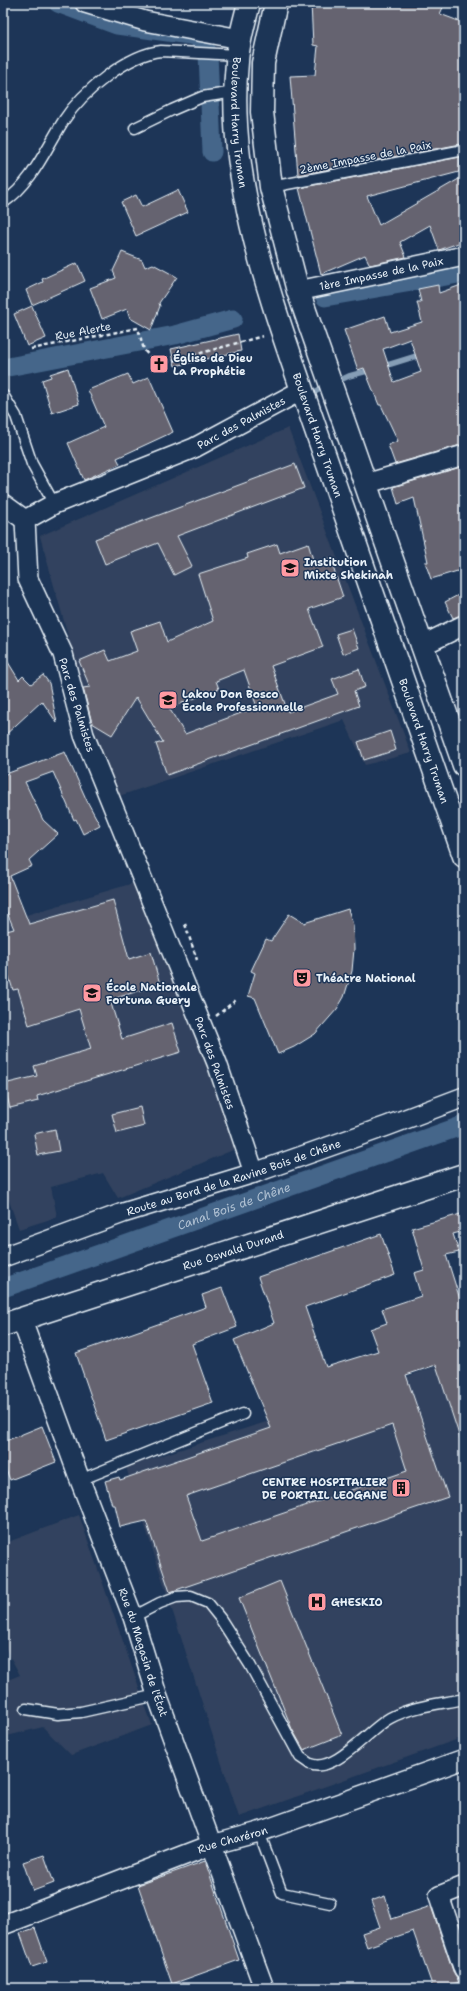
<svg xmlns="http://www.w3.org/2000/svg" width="467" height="1991" viewBox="0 0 467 1991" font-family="'Shantell Sans',sans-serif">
<rect width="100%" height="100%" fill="#1d3557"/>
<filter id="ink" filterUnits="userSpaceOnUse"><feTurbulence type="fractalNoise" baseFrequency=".025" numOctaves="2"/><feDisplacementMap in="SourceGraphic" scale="8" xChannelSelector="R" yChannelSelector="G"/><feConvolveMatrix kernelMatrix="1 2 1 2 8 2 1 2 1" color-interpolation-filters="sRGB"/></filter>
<g filter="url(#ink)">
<g fill="#33435e">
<path d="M288,428L411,753L365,765L344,720L119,796L106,770L40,536Z"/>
<path d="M137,882L240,1147L118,1198L103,1173L51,1187L57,1217L19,1229L3,1184V922Z"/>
<path d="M464,1356V1737L239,1817L126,1467L403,1378Z"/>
<path d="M79,1515L152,1725L71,1755L43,1727L3,1737V1682L20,1675L5,1647H3V1544Z"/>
</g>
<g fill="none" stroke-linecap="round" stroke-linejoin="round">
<g stroke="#869eb6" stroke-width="5.5">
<path d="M381,367L423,354"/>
<path d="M334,383L349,376L371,370"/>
<path d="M309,395L326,386"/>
</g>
<g stroke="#44668a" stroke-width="19">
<path d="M58,3L117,25L197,36L208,53L212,152"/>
<path d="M325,297L464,273"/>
<path d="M3,368L175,335L233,319"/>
<path id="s1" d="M3,1288L464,1125"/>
</g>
</g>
<g fill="#65646f" stroke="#e8f1f8" fill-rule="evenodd">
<path d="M311,3H445L440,14L464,23V115L461,144L298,175L290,76L315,75L318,46L313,45Z"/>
<path d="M460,157L459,172L367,196L379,225L464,176V241L439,250L430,225L400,242L406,257L370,265L365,255L321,274L299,188Z"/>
<path d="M178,190L188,212L136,236L121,202L136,195L142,207Z"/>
<path d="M122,252L142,260L145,267L153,264L177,277L159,303L160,306L151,330L130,318L127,309L102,319L90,288L116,278L113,271Z"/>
<path d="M77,263L85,281L32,305L26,290L43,282L42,279Z"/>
<path d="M464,284V444L395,464L388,445L398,441L381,405H379L364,368L358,370L344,330L385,316L390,332L422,322L417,302H421L418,289L438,285L439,293ZM410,339L421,372L394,382L383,349Z"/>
<path d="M32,306L46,338L27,346L14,314Z"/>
<path d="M238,334L241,351L175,366L171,349Z"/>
<path d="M68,368L79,404L52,413L42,380L51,377L50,374Z"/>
<path d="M128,374L133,384L149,377L173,432L117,458L120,464L84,480L68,443L104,427L88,390Z"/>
<path d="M295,464L304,488L177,536L192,566L174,575L158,543L105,564L95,539Z"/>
<path d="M464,466V569L431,579L425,562H428L414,498L398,504L393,487Z"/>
<path d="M308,543L314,563L330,558L343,597L309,609L323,647L271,666L288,712L338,694L332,679L359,669L365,687L354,691L359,706L167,775L156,744L163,742L136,697L112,735L92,723L83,688L90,687L79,661L105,650L110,661L137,651L130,631L160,621L167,642L213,621L198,574L248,558L247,554L277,544L280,553ZM244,670L257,707L185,734L169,708L219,689L216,681Z"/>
<path d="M464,592V614L453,618L445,602Z"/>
<path d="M352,629L359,648L343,654L336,634Z"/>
<path d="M3,654L19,680L23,676L31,684L43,675L49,683L57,723L42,701L3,737Z"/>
<path d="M390,731L396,750L364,760L358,742Z"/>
<path d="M65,752L87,801L100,825L83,834L76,819L74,820L53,772L25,782L43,820L58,834L29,860L32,866L10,876L29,924L113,900L129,959L151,952L160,984L110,1000L122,1039L172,1023L181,1052L37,1096L38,1101L10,1108L4,1084L37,1076L34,1066L91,1049L79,1009L29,1025L18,989L13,990L3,958V932L14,929L3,903V775Z"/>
<path d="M348,909L353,925L354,949L352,971L344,997L337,1009L315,1034L294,1047L278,1054L255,998L248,996L255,973L251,971L266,939L271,941L289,914L304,923Z"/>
<path d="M140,1107L144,1126L117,1133L112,1114Z"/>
<path d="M55,1129L59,1151L38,1155L34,1134Z"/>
<path d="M464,1213V1231L453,1234L459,1252L446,1255L464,1312V1441H461L436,1365L406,1375L448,1497L170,1592L146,1521L120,1527L115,1505H112L105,1481L119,1477L120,1480L271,1428L234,1340L274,1323L258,1277L381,1234L395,1275L305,1307L326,1367L378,1351L370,1329L387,1323L382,1309L421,1296L414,1273L424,1270L412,1228ZM392,1425L407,1471L202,1541L186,1496Z"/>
<path d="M222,1288L237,1327L192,1344L213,1403L106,1440L76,1353L206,1307L202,1295Z"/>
<path d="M42,1426L56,1462L10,1480L3,1462V1442Z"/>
<path d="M280,1581L342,1735L304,1750L292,1729L239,1598Z"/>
<path d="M44,1855L54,1883L33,1891L23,1862Z"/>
<path d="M205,1861L239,1960L172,1984L138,1885Z"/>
<path d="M385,1896L392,1919L431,1906L454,1974L459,1982L442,1988H433L413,1931L367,1947L362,1933L380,1927L371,1901Z"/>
<path d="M35,1928L47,1962L32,1967L20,1933Z"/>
</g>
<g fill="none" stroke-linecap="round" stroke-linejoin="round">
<defs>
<g id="service">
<path d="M135,128L172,110L202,97L235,92"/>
<path d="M271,187L464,150"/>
<path d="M3,203C33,182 45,150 64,120C82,92 128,54 161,51L238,55"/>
<path d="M3,395L16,416L32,464L54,504"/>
<path d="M80,1480L243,1414"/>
<path d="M133,1617L160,1603L176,1597L191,1596L208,1603L220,1618L250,1665L300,1757C303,1759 307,1762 310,1764C335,1774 369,1729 390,1718C412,1706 440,1704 464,1699"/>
<path d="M26,1709L58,1714L81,1712L157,1695"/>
<path d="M259,1832L282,1893L330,1903"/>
</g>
<g id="minor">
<path d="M85,3L145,21L240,39"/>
<path id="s2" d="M298,291L464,256"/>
<path d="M365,484L464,455"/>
<path d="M3,504L25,520"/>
<path d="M421,646L464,625"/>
<path id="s3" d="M254,1173L217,1063L84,735L63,654L28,579L25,520L54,504L194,448L302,390"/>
<path id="s4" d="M3,1257L123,1213L254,1173L387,1126L464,1097"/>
<path id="s5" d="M21,1318L80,1480L133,1617L157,1695L264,1988"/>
<path d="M464,1886L439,1896L464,1970"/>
<path id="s6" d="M3,1925L211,1845L259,1832L464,1759"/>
</g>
<g id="secondary">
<path id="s7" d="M249,3C244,23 238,42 237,62C226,172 267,288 302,390L464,856"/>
<path d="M276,3L263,63L262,112L271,187L298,291L464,765"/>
<path id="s8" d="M3,1325L464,1175"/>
</g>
</defs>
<use href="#service" stroke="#e8f1f8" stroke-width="13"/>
<use href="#minor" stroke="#e8f1f8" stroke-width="22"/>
<use href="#secondary" stroke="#e8f1f8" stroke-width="25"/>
<g stroke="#e8f1f8" stroke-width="2.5" stroke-dasharray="4 3" stroke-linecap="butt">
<path d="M31,349L138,328L144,350L157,365L263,336"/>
<path d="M185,924L197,960"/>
<path d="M216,1016L236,1000"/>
</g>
<use href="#service" stroke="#1d3557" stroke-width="10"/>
<use href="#minor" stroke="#1d3557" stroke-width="19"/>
<use href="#secondary" stroke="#1d3557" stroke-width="22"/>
</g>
</g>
<defs>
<symbol id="church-square" viewBox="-11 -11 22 22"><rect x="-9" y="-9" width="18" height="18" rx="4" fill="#ff9aa2" stroke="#1d3557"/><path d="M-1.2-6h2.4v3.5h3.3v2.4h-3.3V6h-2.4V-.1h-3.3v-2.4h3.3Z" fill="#111"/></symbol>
<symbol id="school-square" viewBox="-11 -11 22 22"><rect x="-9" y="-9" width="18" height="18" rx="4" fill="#ff9aa2" stroke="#1d3557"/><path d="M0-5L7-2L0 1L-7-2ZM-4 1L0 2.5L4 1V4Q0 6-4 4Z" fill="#111"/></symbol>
<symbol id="university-square" viewBox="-11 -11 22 22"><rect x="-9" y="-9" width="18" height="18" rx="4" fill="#ff9aa2" stroke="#1d3557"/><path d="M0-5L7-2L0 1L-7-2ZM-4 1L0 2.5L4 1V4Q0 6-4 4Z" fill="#111"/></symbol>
<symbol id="theatre-square" viewBox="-11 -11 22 22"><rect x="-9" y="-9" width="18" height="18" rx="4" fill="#ff9aa2" stroke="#1d3557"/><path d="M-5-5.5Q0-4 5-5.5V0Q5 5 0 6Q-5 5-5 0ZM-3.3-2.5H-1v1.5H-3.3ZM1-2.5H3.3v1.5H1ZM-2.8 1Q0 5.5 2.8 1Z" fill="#111"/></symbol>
<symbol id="building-square" viewBox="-11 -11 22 22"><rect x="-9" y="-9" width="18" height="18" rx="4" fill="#ff9aa2" stroke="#1d3557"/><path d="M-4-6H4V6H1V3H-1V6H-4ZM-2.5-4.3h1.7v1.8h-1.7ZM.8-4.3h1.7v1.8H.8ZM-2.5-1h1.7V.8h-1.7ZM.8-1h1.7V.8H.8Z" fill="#111"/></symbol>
<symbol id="hospital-square" viewBox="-11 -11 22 22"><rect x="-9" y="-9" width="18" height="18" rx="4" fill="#ff9aa2" stroke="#1d3557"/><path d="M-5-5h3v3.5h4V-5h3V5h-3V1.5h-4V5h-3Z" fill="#111"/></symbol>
</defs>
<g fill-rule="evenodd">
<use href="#church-square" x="148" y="353" width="22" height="22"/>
<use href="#school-square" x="279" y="557" width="22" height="22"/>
<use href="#university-square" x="157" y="689" width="22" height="22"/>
<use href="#theatre-square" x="291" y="967" width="22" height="22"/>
<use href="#school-square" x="81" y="982" width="22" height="22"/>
<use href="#building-square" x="390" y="1477" width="22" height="22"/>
<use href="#hospital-square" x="306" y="1591" width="22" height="22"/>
</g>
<g text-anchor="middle" stroke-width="3" stroke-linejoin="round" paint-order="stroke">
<g font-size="11" fill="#e8f1f8" stroke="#1d3557">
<text dy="4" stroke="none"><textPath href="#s7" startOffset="121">Boulevard Harry Truman</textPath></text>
<text transform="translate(365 157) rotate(-11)" y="4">2ème Impasse de la Paix</text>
<text dy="4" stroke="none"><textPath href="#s2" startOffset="85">1ère Impasse de la Paix</textPath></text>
<text transform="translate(83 331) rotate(-11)" y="4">Rue Alerte</text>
<text dy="4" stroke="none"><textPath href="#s3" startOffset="933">Parc des Palmistes</textPath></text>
<text dy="4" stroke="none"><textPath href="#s7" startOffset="445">Boulevard Harry Truman</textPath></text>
<text transform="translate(77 705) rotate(73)" y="4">Parc des Palmistes</text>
<text dy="4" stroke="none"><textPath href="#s7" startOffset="769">Boulevard Harry Truman</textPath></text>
<text transform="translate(215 1063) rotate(70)" y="4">Parc des Palmistes</text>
<text dy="4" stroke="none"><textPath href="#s4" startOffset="244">Route au Bord de la Ravine Bois de Chêne</textPath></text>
<text dy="4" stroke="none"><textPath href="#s8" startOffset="242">Rue Oswald Durand</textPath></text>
<text dy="4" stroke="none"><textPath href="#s5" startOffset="356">Rue du Magasin de l'État</textPath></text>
<text dy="4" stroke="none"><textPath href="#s6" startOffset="245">Rue Charéron</textPath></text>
</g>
<g font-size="11" font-weight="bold" fill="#e8f1f8" stroke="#1d3557" text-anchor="start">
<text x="173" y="362">Église de Dieu<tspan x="173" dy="13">La Prophétie</tspan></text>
<text x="304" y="566">Institution<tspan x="304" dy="13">Mixte Shekinah</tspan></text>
<text x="182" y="698">Lakou Don Bosco<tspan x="182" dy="13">École Professionnelle</tspan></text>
<text x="316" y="982">Théatre National</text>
<text x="106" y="991">École Nationale<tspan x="106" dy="13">Fortuna Guery</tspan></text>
<text x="387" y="1486" text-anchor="end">CENTRE HOSPITALIER<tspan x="387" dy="13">DE PORTAIL LEOGANE</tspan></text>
<text x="331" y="1606">GHESKIO</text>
</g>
<g font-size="12" font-style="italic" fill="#afc0d2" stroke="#1d3557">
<text dy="4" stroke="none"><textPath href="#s1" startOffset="245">Canal Bois de Chêne</textPath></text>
</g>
</g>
<rect width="467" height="1991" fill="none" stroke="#1d3557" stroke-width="16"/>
<rect x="8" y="8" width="451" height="1975" fill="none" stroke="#e8f1f8" stroke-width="1.5" filter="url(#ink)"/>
</svg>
